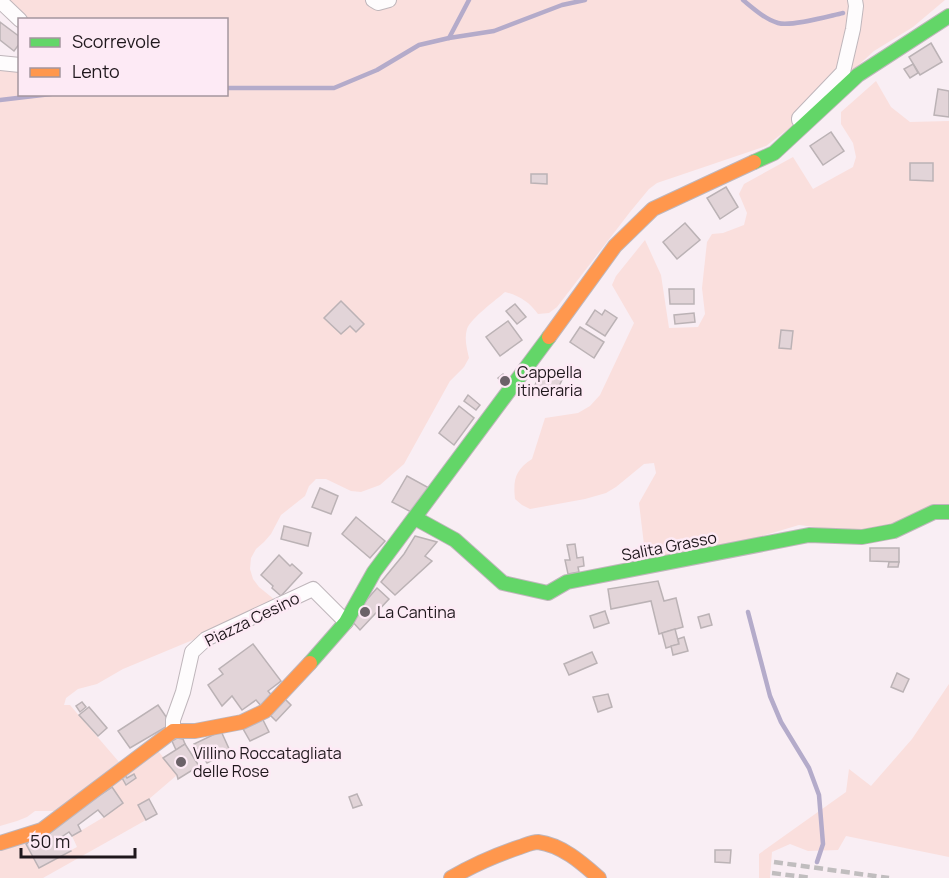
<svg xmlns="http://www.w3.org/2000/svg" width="949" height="878" viewBox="0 0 949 878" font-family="Manrope,sans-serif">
<rect width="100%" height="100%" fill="#f9eef4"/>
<g fill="#fadfdd">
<path d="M6,0H945L913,27L874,51L788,129L766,146L657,183L649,189L630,212L557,307L549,313L538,314C529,302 520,296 505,292C496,300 471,318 467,329C464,339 467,349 469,358L464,367L450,381L404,464L380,485L361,492L351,491L326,479H316L309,486L305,496L281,515L271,534L264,542L256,549L251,558L250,569L253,579L259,587L275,600L212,632L123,669L97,684L78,689L66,698L64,705H70L119,762L57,811H35L27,817L17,821L0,826V70L19,72L20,94H226V20L24,19Z"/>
<path d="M876,81L891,107L910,122L949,121V507L881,529L837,530L799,525L759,537L649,566L645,553L639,503L656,473L654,463L644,464L616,487L606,493L585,499L530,509L522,505L515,499C513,480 515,470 532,459L545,418L578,413L590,406L600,395L634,323L612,285L616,276L645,240L661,275L669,328L698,327L705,314L702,288L707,242L712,234L723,233L744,225L747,213L739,194L744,184L793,157L813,189L853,167L856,157L853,143L841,124V112Z"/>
<path d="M949,684V857L846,836L838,850L808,851L790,844L772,852L770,878H759V854L846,792L849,769L871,786L912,739Z"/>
<path d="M155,747L177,775L149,799L138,805L146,820L43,878H0V850L23,839L39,867L77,847L72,836L104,817L123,803L109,783Z"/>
</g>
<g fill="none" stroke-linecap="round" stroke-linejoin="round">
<g stroke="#b4abca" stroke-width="4.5">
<path d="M743,0C754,9 765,19 778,23C791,27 829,16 843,13"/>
<path d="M449,38L469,0"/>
<path d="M226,88H334L377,70L419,45L449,38L494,31L562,5L585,0"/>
<path d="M0,100L51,94"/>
<path d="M748,612L770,696L781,722L809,768L819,795L823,844L817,862"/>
</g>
</g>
<g fill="#e2d4d8" stroke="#bbb2b5" stroke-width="1.5">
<path d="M0,22L20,37V43L14,51L0,40Z"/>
<path d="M931,43L942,62L920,75L909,57Z"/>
<path d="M913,64L918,73L910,78L904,69Z"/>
<path d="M938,89L949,91V117L934,115Z"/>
<path d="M831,132L844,151L823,165L810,146Z"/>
<path d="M910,163H933V181L910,180Z"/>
<path d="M531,174H547V184L531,183Z"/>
<path d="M726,187L738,207L720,219L707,198Z"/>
<path d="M685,223L700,240L677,259L663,242Z"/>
<path d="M669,289H694V304H670Z"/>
<path d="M341,301L364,324L356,332L350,326L341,334L324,318Z"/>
<path d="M515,304L526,317L517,324L506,311Z"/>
<path d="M595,310L602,315L605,310L617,318L605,336L586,324Z"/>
<path d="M694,313L695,322L675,324L674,315Z"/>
<path d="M508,321L522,340L500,356L486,337Z"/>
<path d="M580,327L604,342L594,358L570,342Z"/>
<path d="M781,330L793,331L791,349L779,348Z"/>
<path d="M544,368L554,373L555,371L564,376L555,394L549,390L548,392L535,385Z"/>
<path d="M503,374L511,383L506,387L498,378Z"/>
<path d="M468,395L480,405L476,410L464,401Z"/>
<path d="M459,406L474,418L454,445L439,433Z"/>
<path d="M407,476L429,488L415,514L392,502Z"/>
<path d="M320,488L338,496L331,514L312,507Z"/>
<path d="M356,517L385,541L370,558L342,534Z"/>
<path d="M284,526L311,533L308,546L281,539Z"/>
<path d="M415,536L437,542L425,556L432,561L395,595L381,582L404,554Z"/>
<path d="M575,544L577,558L583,557L584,566L578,567L579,572L568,574L565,560H570L567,545Z"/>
<path d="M870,548H899V562L870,561Z"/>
<path d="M279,555L290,566L292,564L302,573L281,596L272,588L273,586L261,575Z"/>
<path d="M889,562H899L898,567H888Z"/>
<path d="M658,581L664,601L676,598L683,627L659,634L651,601L611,609L608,589Z"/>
<path d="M377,588L389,599L360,630L350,619Z"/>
<path d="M605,611L609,623L594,628L590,616Z"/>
<path d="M709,614L712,625L701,628L698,617Z"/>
<path d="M675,629L679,644L666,648L662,633Z"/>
<path d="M684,637L688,651L673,655L671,646L679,644L678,639Z"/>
<path d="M253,644L281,681L268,691L274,698L262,707L256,700L242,710L232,696L222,706L208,685L223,674L219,669Z"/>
<path d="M592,652L597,663L569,675L564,664Z"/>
<path d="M897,673L909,679L903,692L891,687Z"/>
<path d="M608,694L612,707L598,712L593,697Z"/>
<path d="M285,699L291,705L276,721L269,714Z"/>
<path d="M82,702L86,707L80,712L76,706Z"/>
<path d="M158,705L171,724L130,748L118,731Z"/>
<path d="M89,707L107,728L98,736L79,715Z"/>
<path d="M262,718L269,732L250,741L242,727Z"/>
<path d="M221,731L230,751L207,763L194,744Z"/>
<path d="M177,738L183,739L185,744L176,750L172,741Z"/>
<path d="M185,744L199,766L178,779L177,775L163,758Z"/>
<path d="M124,774L127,778L134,774L136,778L126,785L121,776Z"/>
<path d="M112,787L123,803L104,817L98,810L78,825L81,831L72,836L69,832L63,836L71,851L39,868L26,844Z"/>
<path d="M357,794L362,805L353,808L349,797Z"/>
<path d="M149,799L157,814L146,820L138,805Z"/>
<path d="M715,850H731L730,863L715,862Z"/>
</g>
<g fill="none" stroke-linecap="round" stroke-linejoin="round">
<defs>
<g id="street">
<path d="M373,0L378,3L389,0"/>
<path d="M0,1L20,20"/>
<path d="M0,63L20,65"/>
<path d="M799,120V118L843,72L853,29L856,6L855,0"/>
<path d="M173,731V720L183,692L192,652L206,639L313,589L346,622"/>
</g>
<g id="fast">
<path d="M754,162L774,153L858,75L949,16"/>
<path d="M415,518L455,540L503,583L548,593L567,582L809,535L862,537L894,531L934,512H949"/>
<path d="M310,663L346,622L374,572L549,337"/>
</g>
<g id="slow">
<path d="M549,337L615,246L653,209L754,162"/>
<path d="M0,843L42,830L173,731H195L242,722L265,711L310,663"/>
<path d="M451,878C473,865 496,855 520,847C526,845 532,842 538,842C562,845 582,863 599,878"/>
</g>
</defs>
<use href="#street" stroke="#bfb6bb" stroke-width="16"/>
<use href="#fast" stroke="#bfb6bb" stroke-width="16"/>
<use href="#slow" stroke="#bfb6bb" stroke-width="16"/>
<use href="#street" stroke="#fefcfd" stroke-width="14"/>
<use href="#fast" stroke="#63d668" stroke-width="14"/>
<use href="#slow" stroke="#ff974d" stroke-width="14"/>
<g stroke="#c0bdbe" stroke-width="4.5" stroke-dasharray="9 4.5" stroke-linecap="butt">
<path d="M774,862L889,878"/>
<path d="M772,873L812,878"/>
</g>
</g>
<g fill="#6b6268" stroke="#fdeaf5" stroke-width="2">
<circle cx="505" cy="381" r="6"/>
<circle cx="365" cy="612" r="6"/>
<circle cx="181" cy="762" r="6"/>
</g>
<g text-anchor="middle" stroke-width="5" stroke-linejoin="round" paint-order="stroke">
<g font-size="16" fill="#1f171c" stroke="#fdeaf5" text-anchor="start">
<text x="517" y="378">Cappella<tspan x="517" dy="18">itineraria</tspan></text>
<text x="377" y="618">La Cantina</text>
<text x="193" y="759">Villino Roccatagliata<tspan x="193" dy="18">delle Rose</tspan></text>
</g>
<g font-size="16" fill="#1f171c" stroke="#fdeaf5">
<text transform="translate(669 546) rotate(-11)" y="6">Salita Grasso</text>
<text transform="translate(252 619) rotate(-26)" y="6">Piazza Cesino</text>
</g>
</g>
<rect x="18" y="18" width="210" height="78" fill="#fdeaf5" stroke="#a4969e" stroke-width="1.5"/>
<rect x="30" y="38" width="30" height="9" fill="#63d668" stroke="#a4969e" stroke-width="1.5"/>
<text x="72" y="48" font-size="18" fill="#1f171c">Scorrevole</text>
<rect x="30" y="68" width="30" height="9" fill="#ff974d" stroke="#a4969e" stroke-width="1.5"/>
<text x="72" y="78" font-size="18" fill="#1f171c">Lento</text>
<path d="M21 848v9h114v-9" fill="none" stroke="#1f171c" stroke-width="3"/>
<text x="30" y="848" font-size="18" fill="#1f171c" stroke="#fdeaf5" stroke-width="4.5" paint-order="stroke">50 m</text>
</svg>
